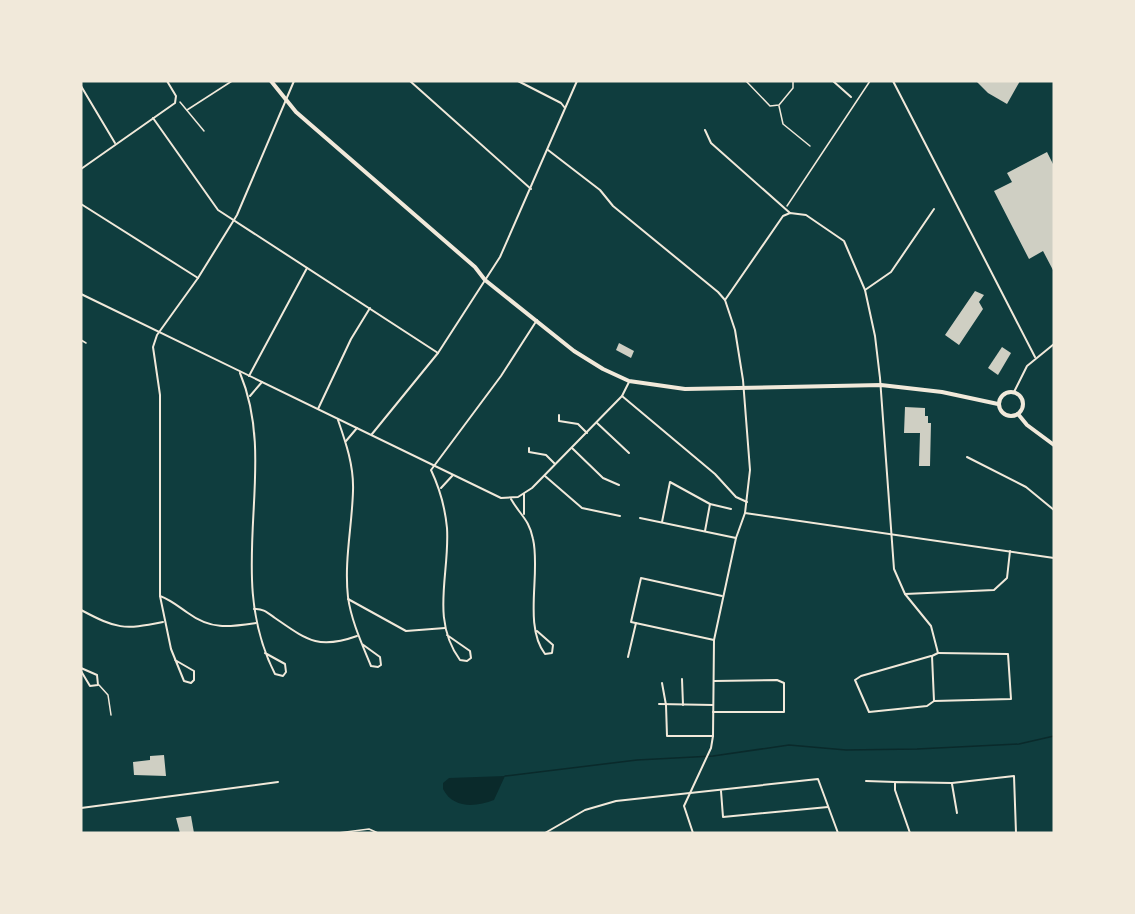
<svg xmlns="http://www.w3.org/2000/svg" width="1135" height="914" viewBox="0 0 1135 914" font-family="'Times New Roman',serif">
<rect width="100%" height="100%" fill="#0f3d3e"/>
<path fill="#0a2a2b" d="M505,776L494,800C476,807 453,809 443,789V783L449,778Z"/>
<g fill="none" stroke-linecap="round" stroke-linejoin="round">
<path stroke="#0a2a2b" stroke-width="1.5" d="M505,776L637,760L713,756L789,745L846,750L917,749L1019,744L1054,736"/>
</g>
<g fill="#cfcfc3">
<path d="M976,81H1020L1007,104L988,93Z"/>
<path d="M1047,152L1054,166V272L1043,251L1029,259L994,191L1012,182L1007,173Z"/>
<path d="M975,291L984,295L979,302L983,309L959,345L945,335Z"/>
<path d="M619,343L634,351L631,358L616,350Z"/>
<path d="M1002,347L1011,353L998,375L988,368Z"/>
<path d="M905,407L925,408V416H928V423H931L930,466H919L920,433H904Z"/>
<path d="M164,755L166,776L134,775L133,762L150,760V756Z"/>
<path d="M191,816L194,833H180L176,818Z"/>
</g>
<g fill="none" stroke-linecap="round" stroke-linejoin="round">
<g stroke="#f1e9da" stroke-width="1.5">
<path d="M180,102L204,131"/>
<path d="M187,110L232,81"/>
<path d="M787,206L870,81"/>
</g>
<g stroke="#f1e9da" stroke-width="1.5">
<path d="M746,81L770,106L779,105L793,88V81"/>
<path d="M779,106L783,124L810,146"/>
<path d="M81,340L86,343"/>
<path d="M99,685L108,695L111,715"/>
<path d="M338,833L369,829L378,833"/>
</g>
<g stroke="#f1e9da" stroke-width="2">
<path d="M410,81L531,189"/>
<path d="M518,81L561,103L565,108"/>
<path d="M833,81L851,97"/>
<path d="M893,81L1035,357"/>
<path d="M81,86L115,143"/>
<path d="M153,118L218,210L438,353"/>
<path d="M705,130L711,143L790,213"/>
<path d="M548,150L600,190L613,206L718,292L725,300L735,330L743,380L750,470L745,513L736,538L714,640L713,736L711,748L684,806L693,833"/>
<path d="M81,169L175,103L176,96L167,81"/>
<path d="M81,204L198,278"/>
<path d="M865,290L891,272L934,209"/>
<path d="M81,294L501,498L518,497L532,488L622,396L629,382"/>
<path d="M725,300L783,216L790,213L806,215L844,241L865,290L875,336L880,378L894,569L905,594L931,626L938,653L932,656L934,701"/>
<path d="M240,373C280,469 223,573 275,674L283,676L286,672L285,664L265,653"/>
<path d="M249,376L307,268"/>
<path d="M1014,392L1027,366L1054,344"/>
<path d="M250,396L262,382"/>
<path d="M622,396L715,474L736,497L747,502"/>
<path d="M318,409L351,339L370,308"/>
<path d="M559,415V421L578,424L587,433"/>
<path d="M338,420C346,443 354,466 353,491C352,527 344,561 348,597C351,620 362,644 371,666L378,667L381,665L380,657L362,644"/>
<path d="M597,423L629,453"/>
<path d="M372,434L438,353L500,257L577,81"/>
<path d="M346,441L357,428"/>
<path d="M529,448V452L546,455L555,464"/>
<path d="M572,448L603,478L619,485"/>
<path d="M967,457L1026,487L1054,510"/>
<path d="M545,476L582,508L620,516"/>
<path d="M441,488L453,475"/>
<path d="M511,499C520,515 529,519 533,539C541,573 523,625 545,654L552,653L553,645L537,631"/>
<path d="M710,504L731,509"/>
<path d="M745,513L1054,558"/>
<path d="M524,514V494"/>
<path d="M640,518L736,538"/>
<path d="M662,522L670,482L710,504L705,531"/>
<path d="M905,594L994,590L1007,578L1010,551"/>
<path d="M160,596C171,600 179,607 188,613C211,630 229,627 256,623"/>
<path d="M348,599L406,631L445,628"/>
<path d="M254,609C263,608 268,613 275,618C307,640 318,650 357,636"/>
<path d="M81,610C117,629 123,630 163,622"/>
<path d="M447,635L470,651L471,658L467,661L460,660C430,619 450,574 447,528C445,507 440,489 431,470L501,376L537,320"/>
<path d="M714,640L631,622L641,578L722,596"/>
<path d="M931,656L861,676L855,680L869,712L927,706L934,701"/>
<path d="M628,657L636,623"/>
<path d="M175,660L194,671V680L191,683L184,681L171,649L160,596V395L153,347L157,335L198,278L237,215L294,81"/>
<path d="M81,668L97,675L98,685L90,686L81,671"/>
<path d="M682,679L683,705"/>
<path d="M662,683L666,705L667,736H713"/>
<path d="M934,701L1011,699L1008,654L938,653"/>
<path d="M659,704L713,705"/>
<path d="M713,712H784V683L777,680L714,681"/>
<path d="M866,781L895,782"/>
<path d="M952,784L957,813"/>
<path d="M721,791L723,817L828,807"/>
<path d="M81,808L278,782"/>
<path d="M545,833L585,810L616,801L818,779L838,833"/>
<path d="M910,833L895,790V782L952,783L1014,776L1016,833"/>
</g>
<g stroke="#f1e9da" stroke-width="4">
<path d="M271,81L296,112L475,267L485,280L574,351L603,369L629,381L685,389L881,385L942,392L998,404"/>
<circle cx="1011" cy="404" r="12"/>
<path d="M1018,414L1027,425L1054,445"/>
</g>
</g>
<rect width="1135" height="914" fill="none" stroke="#f1e9da" stroke-width="165"/>
</svg>
